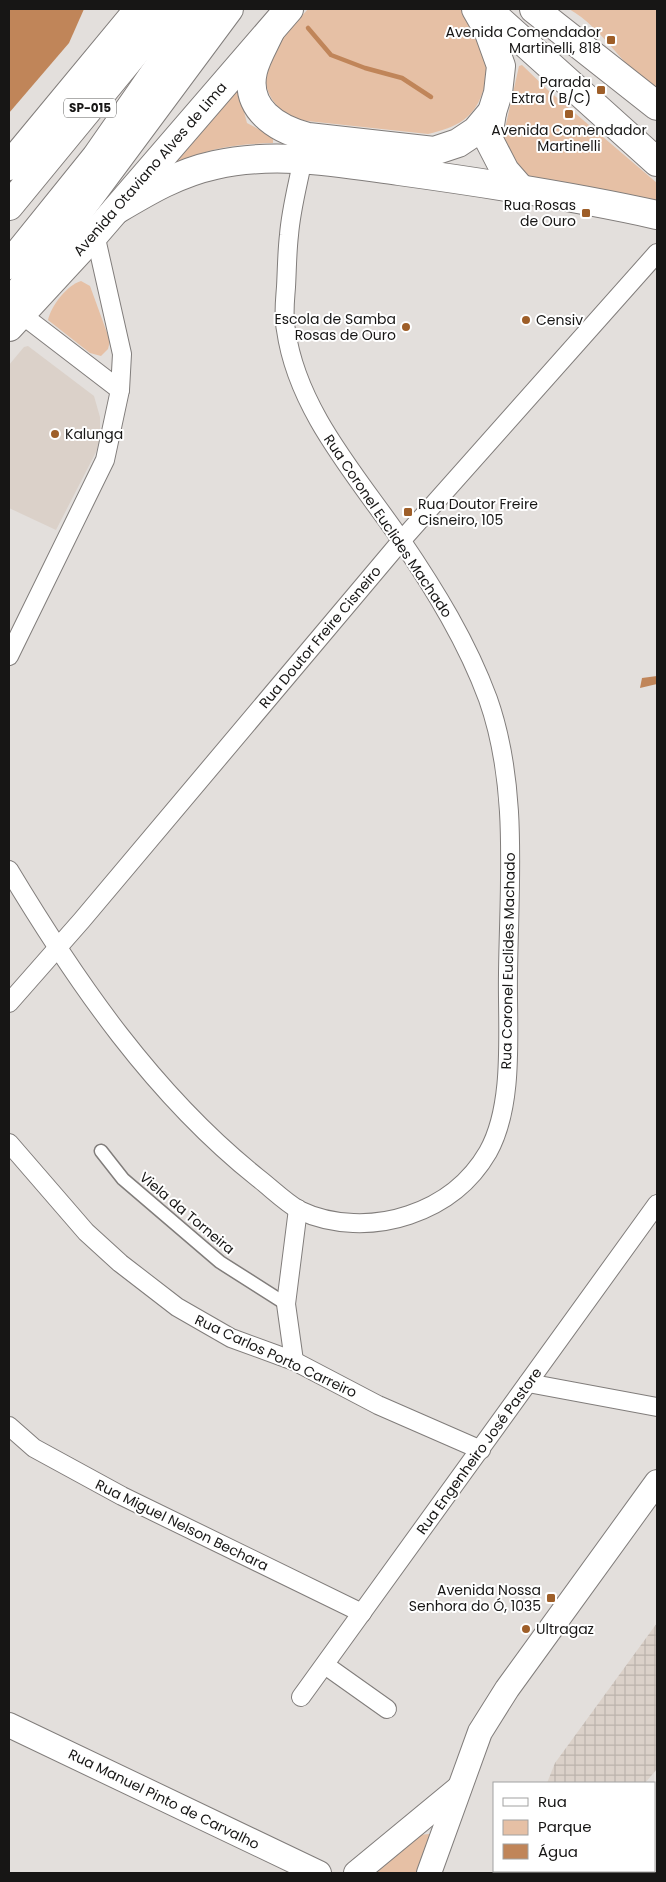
<svg xmlns="http://www.w3.org/2000/svg" width="666" height="1882" viewBox="0 0 666 1882" font-family="Poppins,sans-serif">
<defs>
<pattern id="industrial-grid" width="8" height="8" patternUnits="userSpaceOnUse" patternTransform="scale(1.25)"><rect width="8" height="8" fill="#dbd1c9"/><path d="M0 4h8M4 0v8" fill="none" stroke="#bbb3ac"/></pattern>
</defs>
<rect width="100%" height="100%" fill="#e3dfdc"/>
<path fill="#dbd1c9" d="M28,346L94,396L100,417V439L96,452L56,530L9,508V365L24,347Z"/>
<path fill="url(#industrial-grid)" d="M657,1623V1769L645,1783H547L555,1763Z"/>
<g fill="#e6c0a5">
<path d="M308,9H463C475,27 486,48 489,70C490,75 486,83 484,88C475,119 457,127 428,134L298,120C286,116 282,113 274,102C249,67 285,35 308,9Z"/>
<path d="M569,9H657V92C624,69 604,29 569,9Z"/>
<path d="M522,65L549,91L657,183V200L523,176L502,157L504,133L519,66Z"/>
<path d="M238,89L247,123L273,137V143C239,144 208,148 177,163L176,161Z"/>
<path d="M81,281L90,286L110,341L108,349L101,356L90,353L48,320C51,306 67,285 81,281Z"/>
<path d="M429,1834L433,1839L420,1873H376L419,1835Z"/>
</g>
<g fill="#c08559">
<path d="M9,9H84L69,43L9,113Z"/>
<path d="M657,676V684L640,688L642,678Z"/>
</g>
<g fill="none" stroke-linecap="round" stroke-linejoin="round">
<path stroke="#c08559" stroke-width="4.5" d="M308,28L331,55L365,68L402,78L431,97"/>
<defs>
<path id="pedestrian" d="M101,1151L123,1179L220,1262L286,1304"/>
<g id="minor">
<path d="M21,314L120,390"/>
<path d="M9,656L105,460L120,390L122,354L95,234"/>
<path d="M9,870C77,983 154,1095 258,1178C271,1188 285,1202 299,1210C332,1226 374,1227 409,1215C442,1204 470,1183 488,1152C515,1104 507,1029 508,974C509,883 519,787 488,699C467,642 435,590 401,540C357,476 297,410 286,330C283,315 285,301 286,287C287,269 287,252 289,235C291,209 298,184 303,158"/>
<path d="M9,1003L82,920L401,541L657,253"/>
<path d="M9,1143L86,1232L120,1263L177,1307L231,1338L294,1361L378,1405L481,1450"/>
<path d="M294,1361L286,1304L298,1209"/>
<path d="M528,1383L657,1407"/>
<path d="M9,1426L34,1448L122,1496L362,1613"/>
<path d="M325,1665L387,1709"/>
<path d="M301,1697L657,1204"/>
</g>
<g id="secondary">
<path d="M9,1725L319,1873"/>
<path d="M356,1873L459,1788"/>
<path d="M429,1873L480,1732L507,1689L657,1482"/>
</g>
<g id="primary">
<path d="M487,9L657,162"/>
<path d="M534,9L657,106"/>
</g>
<g id="trunk">
<path d="M270,32C264,45 256,58 253,71C244,109 277,129 308,137L434,151L458,143L476,131L492,112L498,93L501,66L488,30L476,9"/>
<path d="M492,112L488,138L505,171L519,187"/>
<path d="M116,210C148,191 178,173 215,165C276,151 339,163 399,171C486,183 572,196 657,215"/>
<path d="M9,265L96,157L199,9"/>
<path d="M13,300L229,9"/>
<path d="M9,327L95,234L289,9"/>
</g>
<g id="motorway">
<path d="M9,166L139,9"/>
<path d="M9,206L138,49L169,9"/>
</g>
</defs>
<use href="#pedestrian" stroke="#817d7b" stroke-width="15"/>
<use href="#minor" stroke="#817d7b" stroke-width="20"/>
<use href="#secondary" stroke="#817d7b" stroke-width="26"/>
<use href="#primary" stroke="#817d7b" stroke-width="30"/>
<use href="#trunk" stroke="#817d7b" stroke-width="30"/>
<use href="#motorway" stroke="#817d7b" stroke-width="30"/>
<use href="#pedestrian" stroke="#fff" stroke-width="12"/>
<use href="#minor" stroke="#fff" stroke-width="18"/>
<use href="#secondary" stroke="#fff" stroke-width="24"/>
<use href="#primary" stroke="#fff" stroke-width="28"/>
<use href="#trunk" stroke="#fff" stroke-width="28"/>
<use href="#motorway" stroke="#fff" stroke-width="28"/>
</g>
<g fill="#9e5e28" stroke="#fff" stroke-width="2">
<rect x="606" y="35" width="10" height="10" rx="2.5"/>
<rect x="596" y="85" width="10" height="10" rx="2.5"/>
<rect x="564" y="109" width="10" height="10" rx="2.5"/>
<rect x="581" y="208" width="10" height="10" rx="2.5"/>
<circle cx="526" cy="320" r="5"/>
<circle cx="406" cy="327" r="5"/>
<circle cx="55" cy="434" r="5"/>
<rect x="403" y="507" width="10" height="10" rx="2.5"/>
<rect x="546" y="1593" width="10" height="10" rx="2.5"/>
<circle cx="526" cy="1629" r="5"/>
</g>
<g text-anchor="middle" stroke-width="4" stroke-linejoin="round" paint-order="stroke">
<rect fill="#fff" stroke="#5d5c5b" stroke-width="1" x="64" y="98.5" width="52" height="19" rx="4"/>
<g font-size="12" font-weight="bold" fill="#171615">
<text x="90" y="112">SP-015</text>
</g>
<g font-size="14" fill="#171615" stroke="#fff" text-anchor="end">
<text x="601" y="37">Avenida Comendador<tspan x="601" dy="16">Martinelli, 818</tspan></text>
<text x="591" y="87">Parada<tspan x="591" dy="16">Extra ( B/C)</tspan></text>
<text x="569" y="135" text-anchor="middle">Avenida Comendador<tspan x="569" dy="16">Martinelli</tspan></text>
<text x="576" y="210">Rua Rosas<tspan x="576" dy="16">de Ouro</tspan></text>
<text x="396" y="324">Escola de Samba<tspan x="396" dy="16">Rosas de Ouro</tspan></text>
<text x="536" y="325" text-anchor="start">Censiv</text>
<text x="65" y="439" text-anchor="start">Kalunga</text>
<text x="418" y="509" text-anchor="start">Rua Doutor Freire<tspan x="418" dy="16">Cisneiro, 105</tspan></text>
<text x="541" y="1595">Avenida Nossa<tspan x="541" dy="16">Senhora do Ó, 1035</tspan></text>
<text x="536" y="1634" text-anchor="start">Ultragaz</text>
</g>
<g font-size="14" fill="#171615" stroke="#fff">
<text transform="translate(150 169) rotate(-49)" y="5">Avenida Otaviano Alves de Lima</text>
<text transform="translate(388 526) rotate(56)" y="5">Rua Coronel Euclides Machado</text>
<text transform="translate(320 637) rotate(-50)" y="5">Rua Doutor Freire Cisneiro</text>
<text transform="translate(508 961) rotate(-89)" y="5">Rua Coronel Euclides Machado</text>
<text transform="translate(187 1213) rotate(40)" y="5">Viela da Torneira</text>
<text transform="translate(276 1356) rotate(25)" y="5">Rua Carlos Porto Carreiro</text>
<text transform="translate(479 1451) rotate(-54)" y="5">Rua Engenheiro José Pastore</text>
<text transform="translate(182 1525) rotate(26)" y="5">Rua Miguel Nelson Bechara</text>
<text transform="translate(164 1799) rotate(26)" y="5">Rua Manuel Pinto de Carvalho</text>
</g>
</g>
<rect width="666" height="1882" fill="none" stroke="#171615" stroke-width="20"/>
<rect x="493" y="1782" width="162" height="90" fill="#ffffff" stroke="#a2a2a1"/>
<rect x="503" y="1798" width="25" height="8" fill="#ffffff" stroke="#a2a2a1"/>
<text x="538" y="1807" font-size="15" fill="#171615">Rua</text>
<rect x="503" y="1820" width="25" height="15" fill="#e6c0a5" stroke="#a2a2a1"/>
<text x="538" y="1832" font-size="15" fill="#171615">Parque</text>
<rect x="503" y="1844" width="25" height="15" fill="#c08559" stroke="#a2a2a1"/>
<text x="538" y="1857" font-size="15" fill="#171615">Água</text>
</svg>
